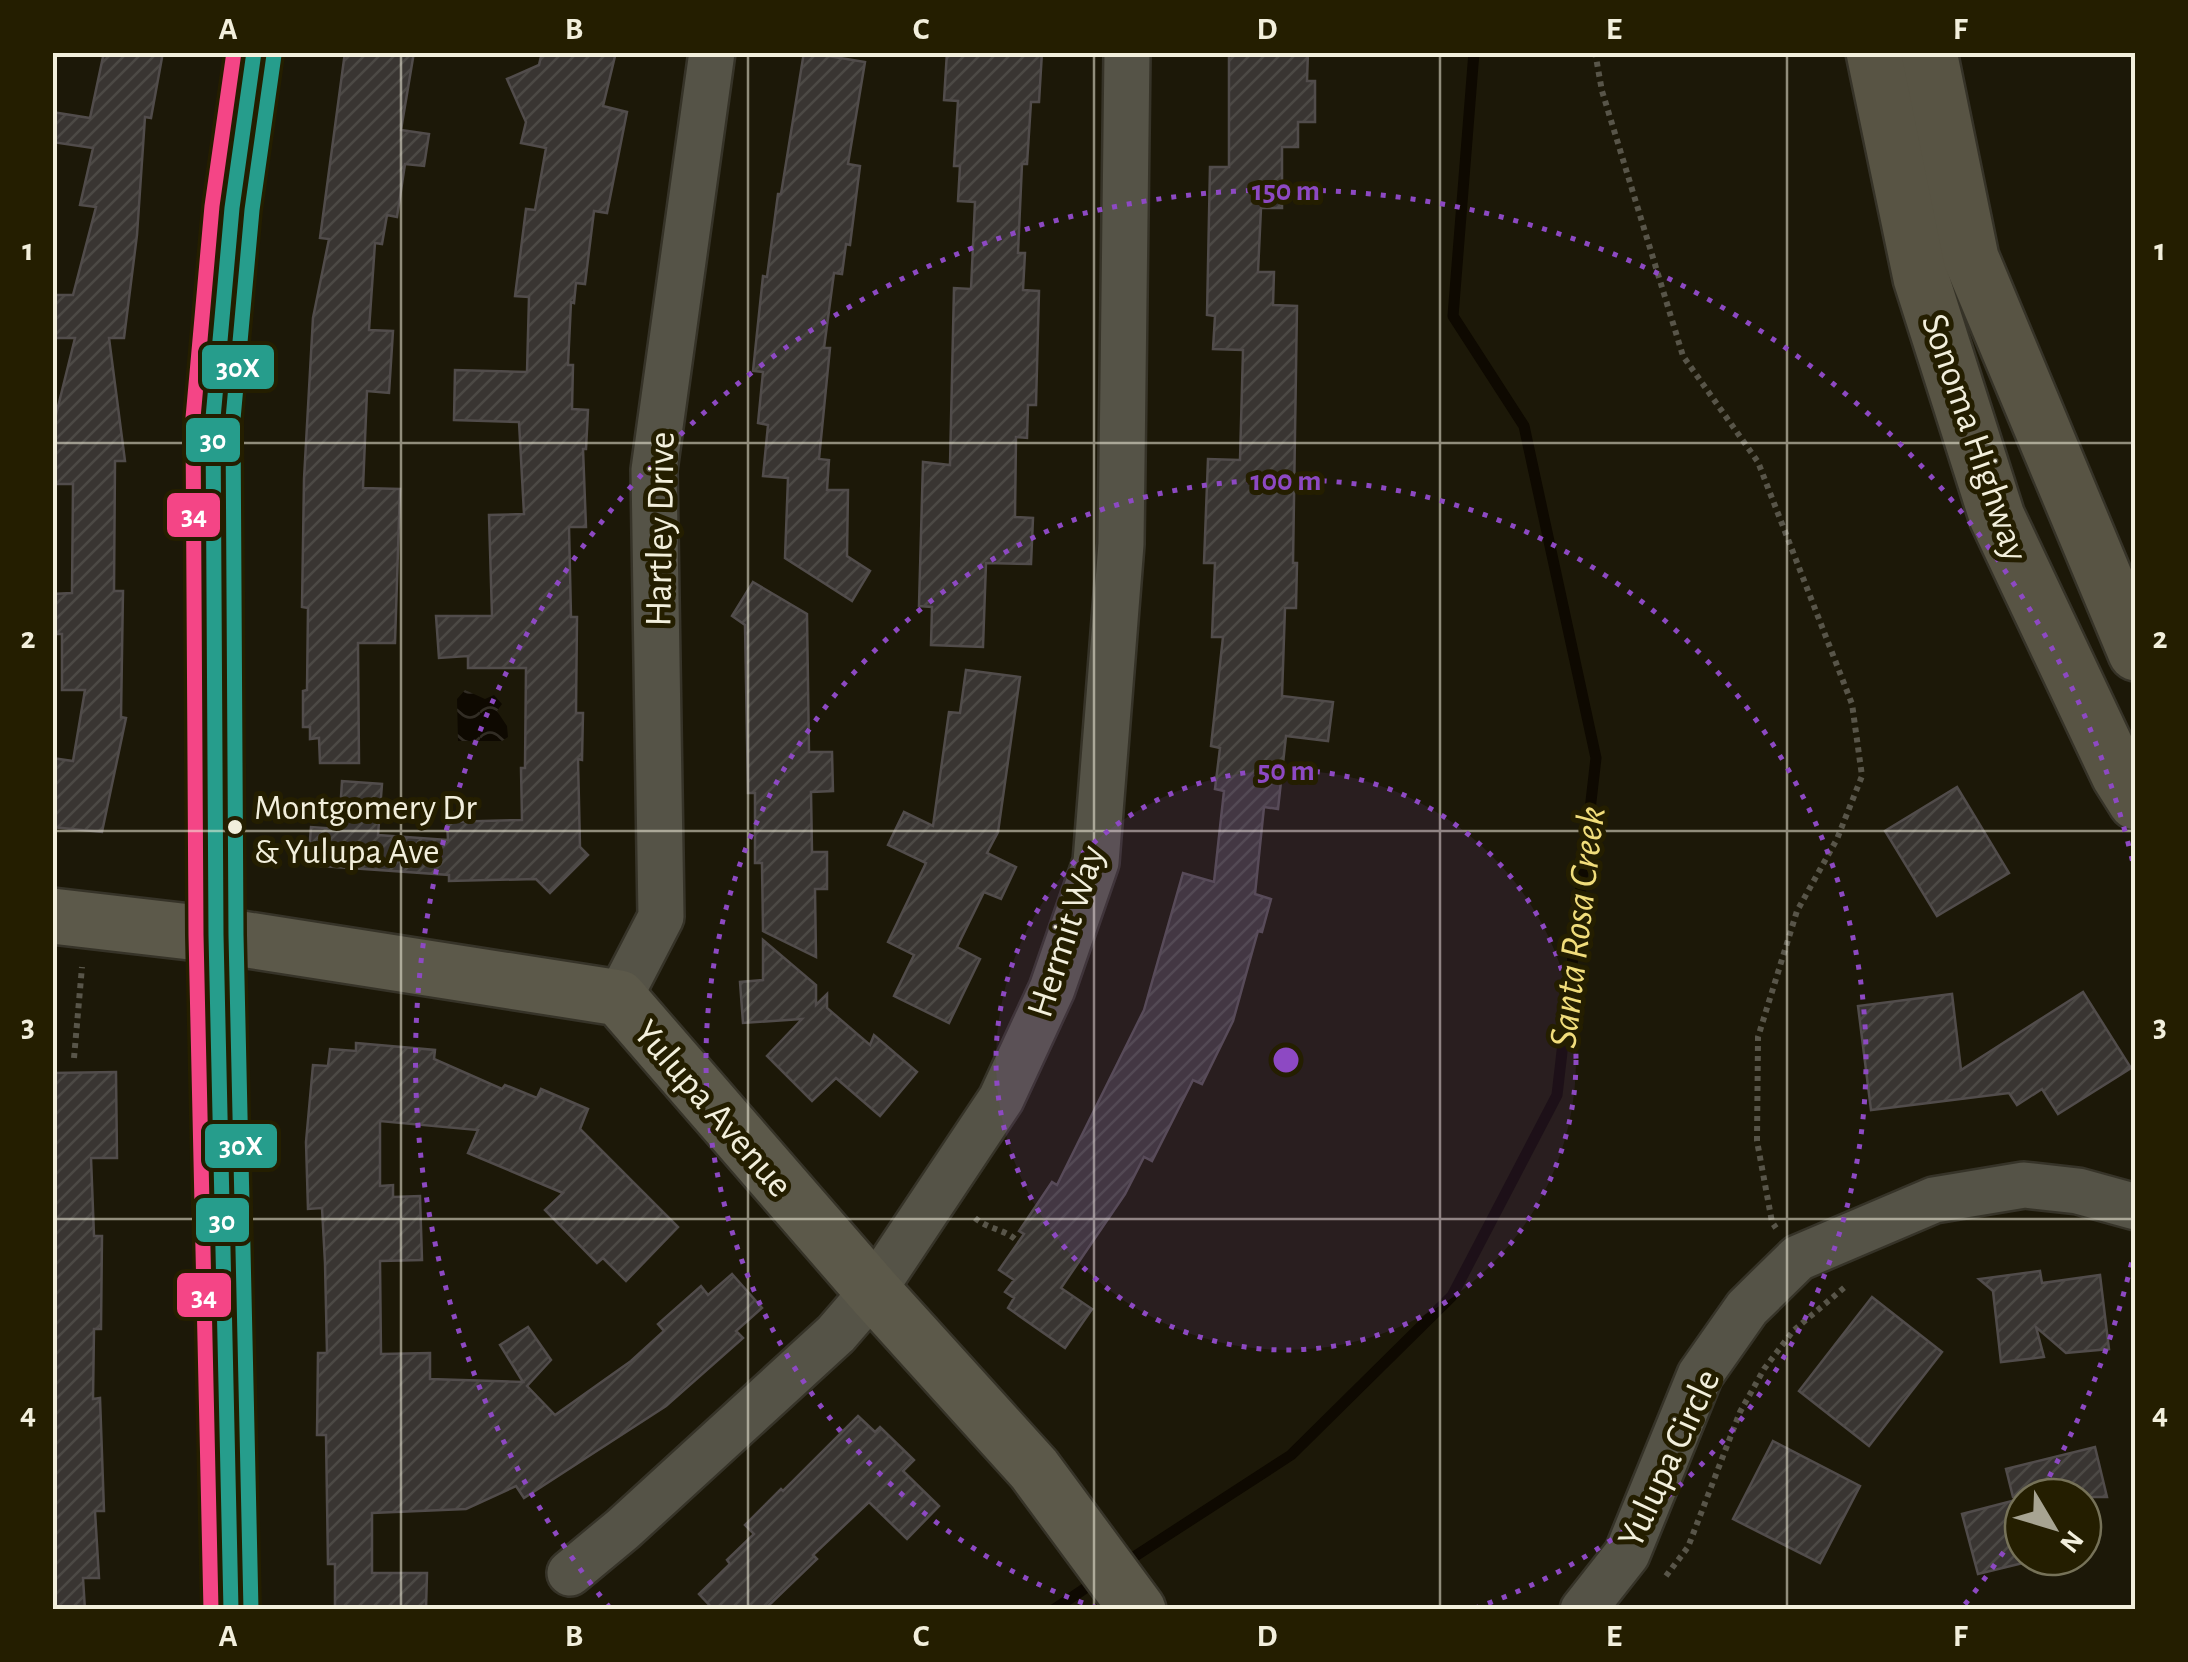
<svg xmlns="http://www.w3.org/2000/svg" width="2188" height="1662" viewBox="0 0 2188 1662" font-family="'Alegreya Sans',sans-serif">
<defs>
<pattern id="water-waves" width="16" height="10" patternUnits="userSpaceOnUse" patternTransform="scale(2.5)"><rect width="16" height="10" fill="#0e0901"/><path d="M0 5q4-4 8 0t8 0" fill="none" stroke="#322d25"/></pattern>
<pattern id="building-hatch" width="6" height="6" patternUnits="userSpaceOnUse" patternTransform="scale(2.5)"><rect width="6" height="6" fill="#393532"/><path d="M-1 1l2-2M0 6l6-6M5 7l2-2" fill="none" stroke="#4c4945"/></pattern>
</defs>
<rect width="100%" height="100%" fill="#1c1808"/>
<path fill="url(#water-waves)" d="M465,690L485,699L494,695L502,704L497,711L507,726L508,737L502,741H458L457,699Z"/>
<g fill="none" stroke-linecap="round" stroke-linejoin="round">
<g stroke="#0e0901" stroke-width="11">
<path d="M1123,1564L1291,1455L1452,1296L1557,1095L1596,758L1524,426L1453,316L1474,52"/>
<path d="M1053,1610L1099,1579"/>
</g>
</g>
<g fill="url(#building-hatch)" stroke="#514c4b" stroke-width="2.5">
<path d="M104,52H163L151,118L145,117L137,235L124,338H109L125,461H115L114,591H123L121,717L126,718L102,832L52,827V758L73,761L85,690H62V634H52V594L72,593L73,484H52V431L75,338H52V295H73L96,207L80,205L93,148L52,142V112L90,118Z"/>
<path d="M345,52H414L401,130L429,134L424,166L405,164L397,217L387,215L382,244L375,243L369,330L393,331L389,393L367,391L363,488L400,489L395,643H358L359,763H320L319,738L310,739V727H303V691L307,690L308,608L302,607L304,479L313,318L329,239L320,238Z"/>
<path d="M542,52H616L603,106L627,112L607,213L594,211L585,284L576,283L574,303L571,302L568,365H573L572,409L588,410L586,449H583L586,527H569L571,617H577L576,713H583L582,760L578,759L580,847L588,855L550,893L536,879L449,881V875L308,865L311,827L339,829L342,781L382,784L378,835L448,840L447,822L522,820L521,768H525L526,668H468V656L439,658L436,616H492L489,515L524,514L519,422L454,420L455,370L527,372L529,297L515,296L526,209L535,210L546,148L521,143L526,122L507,79L539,65Z"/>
<path d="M804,52L865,62L848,164L860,166L850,245L846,244L842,274L834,273L824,348H830L819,459L829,460L827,490H848L847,556L870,571L852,601L785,558L788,478L763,476L768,425L758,423L763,372L753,371L763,276L767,277L778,194H781Z"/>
<path d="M947,52H1042L1039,102H1031L1027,164H1022L1018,253H1025L1023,290L1039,291L1036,405H1028L1027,438L1016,437L1015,517L1033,518L1031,564L986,563L983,647L931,645L932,607L919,606L923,462L950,465L954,288L971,289L975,202L958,201L960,166H954L958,101L944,100Z"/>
<path d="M1229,52H1308L1307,81H1315V122H1298V147H1282V208H1261L1258,272H1274L1273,305L1297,306L1293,563H1297L1296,608H1285L1282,696L1333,702L1328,741L1286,736L1278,809L1264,807L1255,894L1271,899L1262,932L1258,931L1233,1021L1202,1084L1193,1080L1152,1161L1144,1157L1125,1194L1061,1288L1092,1309L1065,1348L1008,1308L1014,1298L1005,1292L1014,1280L999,1270L1024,1234L1019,1231L1052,1182L1057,1185L1144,1010L1183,873L1214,882L1224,791L1215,789L1220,748L1211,746L1223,637H1212L1215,563H1204L1208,459L1240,460L1243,350L1213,349L1215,316L1207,315L1210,167H1229Z"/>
<path d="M753,582L807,614L809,752H832L833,791L811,792L812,852H827V889H815L816,957L763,931L762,863H755V793H748L745,625L732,616Z"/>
<path d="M966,670L1020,677L998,832L987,853L1016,867L1001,899L984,892L957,947L980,959L949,1023L894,996L914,955L888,942L926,863L888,845L904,812L933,826L949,712L960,713Z"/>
<path d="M1957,787L2009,873L1937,916L1885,831Z"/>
<path d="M763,940L816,985V1005L827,994V1008L870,1045L874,1035L917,1072L880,1116L836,1078L812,1101L767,1056L802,1019L743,1023L740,982L763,980Z"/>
<path d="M2083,992L2131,1068L2058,1114L2042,1089L2017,1105L2009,1093L1871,1110L1858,1006L1952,994L1961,1070Z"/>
<path d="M356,1043L435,1050L434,1059L502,1089L505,1085L537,1098L541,1089L588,1109L580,1129L678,1227L626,1281L603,1258L597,1263L545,1210L563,1193L468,1153L478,1130L380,1121V1186L393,1185V1197L420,1196L422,1260L380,1261L381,1354L430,1353V1379L523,1382L500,1345L528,1327L551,1360L527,1386L555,1415L631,1361L664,1331L658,1324L701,1286L708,1295L732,1274L762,1308L736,1331L743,1338L666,1406L524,1498L516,1486L466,1509L372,1513V1573H427L426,1610H335V1564H328L326,1435H317L318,1353H327L325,1263L322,1208L308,1209L306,1142L313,1065L328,1066L330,1049L356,1051Z"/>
<path d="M116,1072L117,1158H91L94,1236H102L101,1329H94L93,1399L100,1398L104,1511H95L99,1578H83L85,1610H52V1073Z"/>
<path d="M2040,1271L2042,1283L2100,1275L2109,1349L2066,1353L2036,1327L2044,1357L2001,1362L1993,1291L1979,1279Z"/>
<path d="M1872,1297L1942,1352L1869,1446L1799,1391Z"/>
<path d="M858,1416L875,1432L880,1427L914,1460L903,1471L939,1506L907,1539L869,1502L813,1555L817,1559L764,1610H714L699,1594L730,1564L727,1560L754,1534L745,1525L781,1489L783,1491Z"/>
<path d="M1773,1441L1860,1486L1820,1563L1733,1519Z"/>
<path d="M2095,1447L2107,1497H2013L2006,1469Z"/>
<path d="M2023,1498V1563L1978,1574L1962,1514Z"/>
</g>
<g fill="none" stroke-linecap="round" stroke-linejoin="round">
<defs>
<g id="street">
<path d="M619,998L661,917L654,470L712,52"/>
<path d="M570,1573L623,1529L836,1334L873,1291L1001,1099L1052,989L1096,862L1121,544L1127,52"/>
<path d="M1583,1610L1627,1554L1700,1375L1747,1308L1798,1258L1934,1200L2024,1185L2078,1191L2136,1207"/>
</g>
<g id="secondary">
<path d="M52,916L216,935L619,998L873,1291L1034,1469L1138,1610"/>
<path d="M231,1610L216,935L213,418L232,208L254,52"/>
</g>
<g id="primary">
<path d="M1874,52L1921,278L1997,517L2119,775L2136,802"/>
<path d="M1929,52L1971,258L2136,653"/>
</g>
</defs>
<use href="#street" stroke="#363328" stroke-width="50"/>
<use href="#secondary" stroke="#363328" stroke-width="60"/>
<use href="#primary" stroke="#363328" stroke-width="60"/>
<g stroke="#585549" stroke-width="6" stroke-dasharray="5 5" stroke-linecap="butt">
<path d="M1595,52L1602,91L1683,356L1758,462L1852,704L1862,776L1837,839L1797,911L1758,1037L1757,1141L1772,1222L1776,1228"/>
<path d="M74,1058L82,967"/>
<path d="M975,1218C988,1229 1003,1229 1015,1239"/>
<path d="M1666,1576L1688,1547L1740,1412L1764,1369L1793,1331L1846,1286"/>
</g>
<use href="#street" stroke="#555347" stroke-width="45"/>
<use href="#secondary" stroke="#5c594a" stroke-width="55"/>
<use href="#primary" stroke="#585444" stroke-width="55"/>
<defs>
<path id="bus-1" d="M231,1610L216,935L213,418L232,208L254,52"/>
<path id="bus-2" d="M251,1610L236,935L233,419L252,210L274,55"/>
<path id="bus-3" d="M211,1610L196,935L193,418L212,206L234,52"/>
</defs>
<use href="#bus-1" stroke="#241e00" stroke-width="22"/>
<use href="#bus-2" stroke="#241e00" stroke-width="22"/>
<use href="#bus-3" stroke="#241e00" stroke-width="22"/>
<use href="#bus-1" stroke="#269d8c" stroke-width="15"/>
<use href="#bus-2" stroke="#269d8c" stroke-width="15"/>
<use href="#bus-3" stroke="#f44586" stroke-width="15"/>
</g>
<path fill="none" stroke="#f2efdc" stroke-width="2.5" stroke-opacity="0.55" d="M401,52V1610M748,52V1610M1094,52V1610M1440,52V1610M1787,52V1610M52,443H2136M52,831H2136M52,1219H2136"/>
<circle cx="1286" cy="1060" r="290" fill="#8d49c3" fill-opacity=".12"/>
<g fill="none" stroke="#8d49c3" stroke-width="5" stroke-dasharray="5 10">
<circle cx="1286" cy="1060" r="290"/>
<path d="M1097 1608A580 580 0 1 1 1475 1608"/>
<path d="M2135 1248A870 870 0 0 1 2039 1495M2020 1527A870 870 0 0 1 1962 1608M610 1608A870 870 0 1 1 2135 872"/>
</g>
<circle fill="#f2efdc" stroke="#241e00" stroke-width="4" cx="235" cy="827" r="9"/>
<g text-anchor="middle" stroke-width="10" stroke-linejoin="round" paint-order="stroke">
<g font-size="36" fill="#f2efdc" stroke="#241e00" text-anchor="start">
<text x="254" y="819">Montgomery Dr<tspan x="254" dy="44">&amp; Yulupa Ave</tspan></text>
</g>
<g font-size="38" fill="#f2efdc" stroke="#241e00">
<text transform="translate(1976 437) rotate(71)" y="13">Sonoma Highway</text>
<text transform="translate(659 529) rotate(-89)" y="13">Hartley Drive</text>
<text transform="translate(1065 931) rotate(-72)" y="13">Hermit Way</text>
<text transform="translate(714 1108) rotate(49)" y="13">Yulupa Avenue</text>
<text transform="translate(1668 1458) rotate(-65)" y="13">Yulupa Circle</text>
</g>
<g font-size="40" font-style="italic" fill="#f1dd7b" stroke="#241e00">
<text transform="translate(1576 927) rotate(-83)" y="14">Santa Rosa Creek</text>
</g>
</g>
<circle cx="1286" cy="1060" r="15" fill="#8d49c3" stroke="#241e00" stroke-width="5"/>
<g font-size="30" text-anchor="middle" font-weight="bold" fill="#8d49c3" stroke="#241e00" stroke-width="10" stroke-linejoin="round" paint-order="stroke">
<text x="1286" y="200">150 m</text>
<text x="1286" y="490">100 m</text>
<text x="1286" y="780">50 m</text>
</g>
<g stroke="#241e00" stroke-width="4">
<rect x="200" y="343" width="76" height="48" rx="10" fill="#269d8c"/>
<rect x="184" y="416" width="58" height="48" rx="10" fill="#269d8c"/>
<rect x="165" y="491" width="57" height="48" rx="10" fill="#f44586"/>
<rect x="203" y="1122" width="76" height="48" rx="10" fill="#269d8c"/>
<rect x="194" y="1196" width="57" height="48" rx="10" fill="#269d8c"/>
<rect x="175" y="1271" width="58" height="48" rx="10" fill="#f44586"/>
</g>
<g font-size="28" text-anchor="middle" font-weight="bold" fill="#fff">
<text x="238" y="377">30X</text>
<text x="213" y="449">30</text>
<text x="194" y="524">34</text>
<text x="241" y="1155">30X</text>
<text x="222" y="1230">30</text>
<text x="204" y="1305">34</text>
</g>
<rect width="2188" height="1662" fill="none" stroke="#241e00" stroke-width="110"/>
<g transform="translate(2053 1527) rotate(128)"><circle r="48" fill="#241e00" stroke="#767258" stroke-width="2.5"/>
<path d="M0-8L18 38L0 25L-18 38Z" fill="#a7a492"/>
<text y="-15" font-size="28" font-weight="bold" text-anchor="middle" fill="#f2efdc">N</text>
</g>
<rect x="55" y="55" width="2078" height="1552" fill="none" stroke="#f2efdc" stroke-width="4"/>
<g font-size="32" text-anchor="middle" font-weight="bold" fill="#f2efdc">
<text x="228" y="39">A</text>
<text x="574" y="39">B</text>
<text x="921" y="39">C</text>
<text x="1267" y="39">D</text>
<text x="1614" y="39">E</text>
<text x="1960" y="39">F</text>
<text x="28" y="260">1</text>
<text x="2160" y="260">1</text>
<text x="28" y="648">2</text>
<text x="2160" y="648">2</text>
<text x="28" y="1036">3</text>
<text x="2160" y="1036">3</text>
<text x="28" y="1424">4</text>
<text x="2160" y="1424">4</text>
<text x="228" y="1646">A</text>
<text x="574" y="1646">B</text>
<text x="921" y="1646">C</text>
<text x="1267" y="1646">D</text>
<text x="1614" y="1646">E</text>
<text x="1960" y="1646">F</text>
</g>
</svg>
